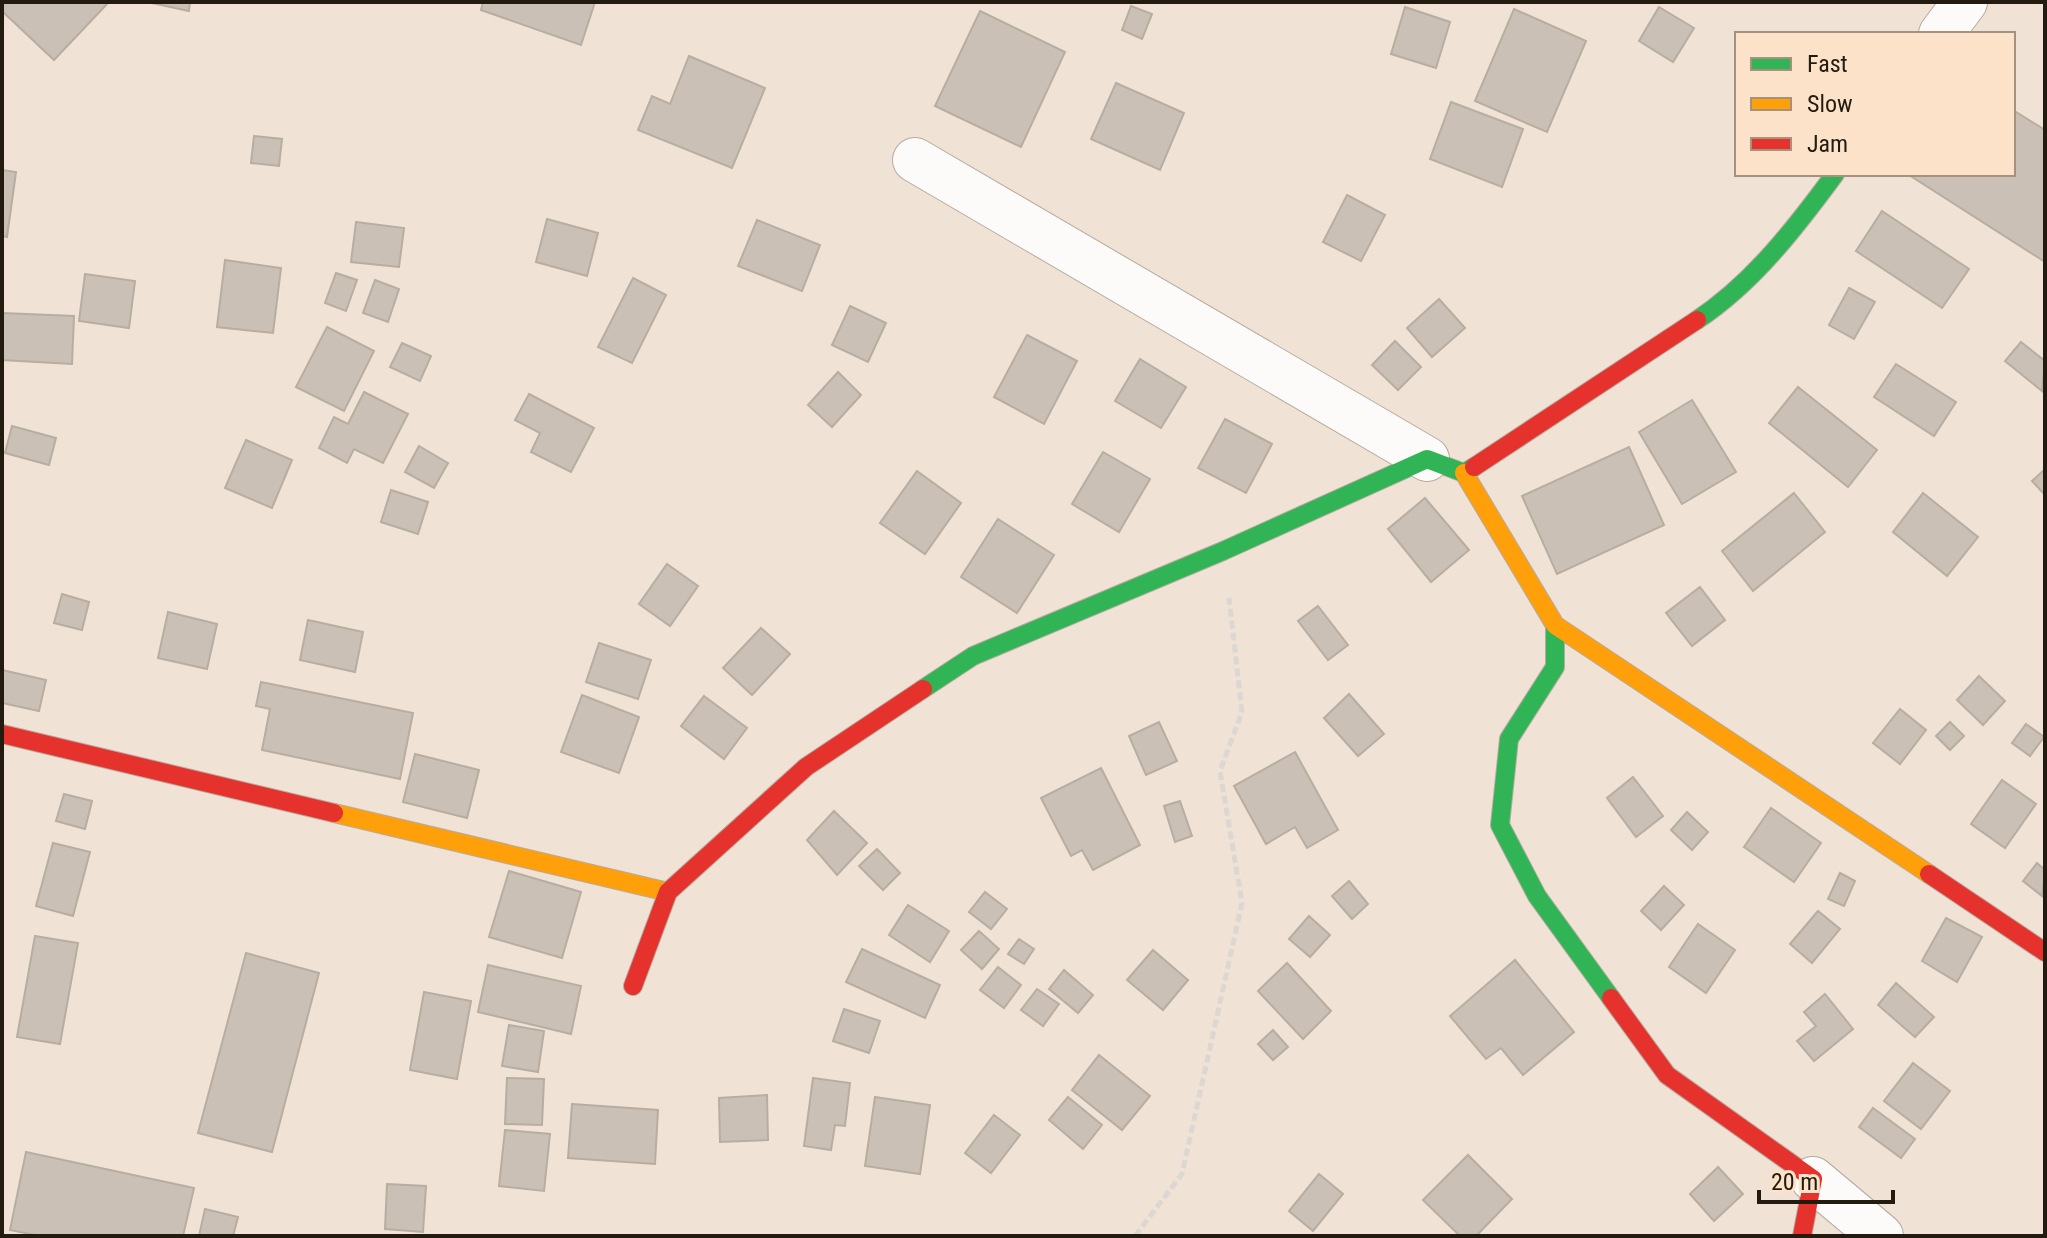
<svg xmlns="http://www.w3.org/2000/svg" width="2047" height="1238" viewBox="0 0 2047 1238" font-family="'Roboto Condensed',sans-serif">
<rect width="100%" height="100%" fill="#f0e2d4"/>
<g fill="#cbc0b5" stroke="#b7ada1" stroke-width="2">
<path d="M2,2H107L108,3L54,60L2,11Z"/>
<path d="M147,2H190L189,11Z"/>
<path d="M483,2H595L581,45L481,10Z"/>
<path d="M1131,6L1152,14L1142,39L1122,30Z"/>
<path d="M1405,7L1450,22L1436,68L1391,54Z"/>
<path d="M1659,7L1694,28L1673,62L1639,41Z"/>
<path d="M1514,9L1586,41L1547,132L1475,101Z"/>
<path d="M980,11L1065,52L1021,147L935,106Z"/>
<path d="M689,56L765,88L732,168L638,130L652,96L670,104Z"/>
<path d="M1116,83L1184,113L1160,170L1091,139Z"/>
<path d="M1451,102L1523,129L1502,187L1430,159Z"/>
<path d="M2013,110L2045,130V262L1909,175L2013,174Z"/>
<path d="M254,136L282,139L279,166L251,163Z"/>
<path d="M2,170L16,172L7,237L2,236Z"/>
<path d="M1347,195L1385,215L1361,261L1323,242Z"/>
<path d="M1882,211L1969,269L1942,308L1856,251Z"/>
<path d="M547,219L598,233L587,276L536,262Z"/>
<path d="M757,220L820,245L802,291L738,266Z"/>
<path d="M356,222L404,228L399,267L351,262Z"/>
<path d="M225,260L281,268L273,333L217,327Z"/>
<path d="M336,273L357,280L346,311L325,303Z"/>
<path d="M85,274L135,281L129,328L79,321Z"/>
<path d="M633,278L666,295L632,363L598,347Z"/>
<path d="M375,280L399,289L388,322L363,313Z"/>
<path d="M1849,288L1875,302L1854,339L1829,325Z"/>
<path d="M1439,299L1465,328L1432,357L1407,328Z"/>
<path d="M850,306L886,323L868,362L832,345Z"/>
<path d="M2,313L74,316L72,364L2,360Z"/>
<path d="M327,327L374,351L344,411L296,387Z"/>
<path d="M1027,335L1077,361L1044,424L994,397Z"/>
<path d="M1395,341L1421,367L1398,390L1372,365Z"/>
<path d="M2021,342L2045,361L2042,391L2005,361Z"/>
<path d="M402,343L431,356L420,381L390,367Z"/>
<path d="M1140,359L1186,387L1161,428L1115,401Z"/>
<path d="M1896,364L1956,402L1934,436L1874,397Z"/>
<path d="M838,372L861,395L832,427L808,405Z"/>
<path d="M1798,387L1877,450L1848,487L1769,423Z"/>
<path d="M364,392L408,414L383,463L354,449L347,463L319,448L334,417L348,424Z"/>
<path d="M529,394L594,428L571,472L531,452L540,433L515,420Z"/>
<path d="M1692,400L1736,472L1682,504L1639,432Z"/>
<path d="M1225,419L1272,444L1246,493L1198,468Z"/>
<path d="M12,426L56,438L49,465L5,453Z"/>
<path d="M246,440L292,460L272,508L225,488Z"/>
<path d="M419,446L448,463L434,488L405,472Z"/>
<path d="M1629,447L1664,525L1557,574L1522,496Z"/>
<path d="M1103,452L1150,479L1119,532L1072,504Z"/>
<path d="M2045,469V495L2032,481Z"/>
<path d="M917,471L961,503L925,554L880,523Z"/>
<path d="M391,490L428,502L418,534L381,522Z"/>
<path d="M1794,493L1825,532L1753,591L1722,551Z"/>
<path d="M1923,493L1978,537L1947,576L1893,532Z"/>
<path d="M1425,498L1469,550L1431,582L1388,529Z"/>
<path d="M998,519L1054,555L1017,613L961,577Z"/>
<path d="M667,564L698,586L670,626L639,604Z"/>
<path d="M1700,587L1725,620L1692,646L1666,613Z"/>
<path d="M62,594L89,602L82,630L54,623Z"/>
<path d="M1318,606L1348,645L1328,660L1298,621Z"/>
<path d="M168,612L217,624L207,669L158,658Z"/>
<path d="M308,620L363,632L355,672L300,660Z"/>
<path d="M761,628L790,654L752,695L723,668Z"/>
<path d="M599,643L651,660L638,699L586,682Z"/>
<path d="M2,670L46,680L39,711L2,703Z"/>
<path d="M1979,676L2005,701L1983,725L1957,700Z"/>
<path d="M261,682L413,713L400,779L262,750L270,709L256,706Z"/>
<path d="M1349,694L1384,734L1358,756L1324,718Z"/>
<path d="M582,695L639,717L619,773L561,752Z"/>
<path d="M704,696L747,728L724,759L681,726Z"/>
<path d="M1900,709L1926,730L1900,764L1873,743Z"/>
<path d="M1159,722L1177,761L1146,775L1129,736Z"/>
<path d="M1950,722L1964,736L1950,750L1936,736Z"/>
<path d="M2026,724L2044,737L2030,756L2012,743Z"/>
<path d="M1295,752L1338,830L1307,848L1295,827L1266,844L1234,786Z"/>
<path d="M415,754L479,770L467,818L403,802Z"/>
<path d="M1101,768L1140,845L1093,870L1082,850L1071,856L1041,798Z"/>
<path d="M1633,777L1663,816L1636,837L1607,798Z"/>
<path d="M2002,780L2036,804L2005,848L1971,824Z"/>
<path d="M64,794L92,801L85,829L56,821Z"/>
<path d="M1180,801L1192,836L1175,842L1164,806Z"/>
<path d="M1771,808L1821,843L1794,882L1744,847Z"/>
<path d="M834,811L867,843L837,875L807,840Z"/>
<path d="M1687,812L1708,832L1692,850L1671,830Z"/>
<path d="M53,843L90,852L73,916L36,906Z"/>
<path d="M877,849L900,873L883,890L859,866Z"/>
<path d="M2037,863L2045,870L2042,896L2023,881Z"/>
<path d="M509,871L581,892L562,958L489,937Z"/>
<path d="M1840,873L1855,881L1844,906L1828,899Z"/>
<path d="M1349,881L1368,904L1352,919L1332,896Z"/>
<path d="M1664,886L1684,905L1661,930L1641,911Z"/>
<path d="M985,892L1007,909L991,929L969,912Z"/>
<path d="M908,905L949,931L930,962L889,935Z"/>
<path d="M1818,911L1840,929L1812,963L1790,944Z"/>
<path d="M1309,916L1330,935L1310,957L1289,939Z"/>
<path d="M1946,918L1982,937L1957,982L1922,961Z"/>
<path d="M1698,924L1735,950L1706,993L1669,967Z"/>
<path d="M979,931L999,949L982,969L961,950Z"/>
<path d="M35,936L78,943L60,1044L17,1037Z"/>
<path d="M1019,939L1034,949L1024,964L1008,954Z"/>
<path d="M862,949L940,985L925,1018L846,982Z"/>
<path d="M1153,950L1188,980L1163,1010L1127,980Z"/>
<path d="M246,953L319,973L272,1152L198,1133Z"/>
<path d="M1515,960L1574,1032L1523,1075L1501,1048L1486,1059L1450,1016Z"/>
<path d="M1287,963L1331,1011L1303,1039L1258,991Z"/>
<path d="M488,965L581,986L571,1034L478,1012Z"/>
<path d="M998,967L1021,985L1004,1008L980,990Z"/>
<path d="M1064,970L1093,995L1078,1013L1049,989Z"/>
<path d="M1896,983L1934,1017L1915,1037L1878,1005Z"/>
<path d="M1037,989L1059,1004L1043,1026L1021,1010Z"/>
<path d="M424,992L471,1001L457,1079L410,1070Z"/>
<path d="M1825,994L1853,1029L1814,1061L1797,1041L1816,1026L1804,1012Z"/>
<path d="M844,1009L880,1021L869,1053L833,1041Z"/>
<path d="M509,1025L544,1031L538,1072L502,1066Z"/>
<path d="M1273,1030L1288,1047L1273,1060L1258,1044Z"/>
<path d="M1099,1055L1150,1096L1122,1130L1072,1090Z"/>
<path d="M1913,1063L1950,1091L1921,1129L1884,1101Z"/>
<path d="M507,1078L544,1079L542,1125L505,1124Z"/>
<path d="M813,1078L850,1083L845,1126L835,1125L831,1150L804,1146Z"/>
<path d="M767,1095L768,1140L720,1142L719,1098Z"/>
<path d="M875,1097L930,1105L920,1174L865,1166Z"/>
<path d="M1068,1097L1102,1125L1083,1149L1049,1120Z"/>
<path d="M572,1104L658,1110L655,1164L568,1158Z"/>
<path d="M1873,1108L1915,1139L1901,1158L1859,1127Z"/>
<path d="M994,1115L1020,1135L991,1173L965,1153Z"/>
<path d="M505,1130L550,1134L544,1191L499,1186Z"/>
<path d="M26,1152L194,1188L183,1236H40L10,1230Z"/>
<path d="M1468,1155L1512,1199L1476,1236H1460L1423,1200Z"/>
<path d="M1718,1167L1743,1194L1714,1221L1690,1194Z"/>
<path d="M1319,1174L1343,1194L1313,1231L1289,1211Z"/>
<path d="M387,1184L426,1186L423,1232L385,1229Z"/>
<path d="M205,1209L238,1217L233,1236H199Z"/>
</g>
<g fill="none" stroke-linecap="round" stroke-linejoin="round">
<defs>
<g id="street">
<path d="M1941,34L1965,2"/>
<path d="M915,160L1427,459"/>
<path d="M1813,1179L1881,1236"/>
</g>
<g id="fast">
<path d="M1697,320C1753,283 1796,227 1835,174"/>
<path d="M1555,625V667L1509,739L1500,825L1537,896L1611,998"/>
<path d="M923,689L973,656L1223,551L1427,459L1464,473L1474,467"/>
</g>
<g id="slow">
<path d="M1464,473L1555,625L1929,874"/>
<path d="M334,813L668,892"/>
</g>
<g id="jam">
<path d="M1474,467L1697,320"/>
<path d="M2,734L334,813"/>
<path d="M1929,874L2045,952"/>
<path d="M633,986L668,892L806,767L923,689"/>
<path d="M1611,998L1667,1075L1813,1179L1802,1236"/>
</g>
</defs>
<use href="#street" stroke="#b6aba0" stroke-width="46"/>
<use href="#fast" stroke="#b6aba0" stroke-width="20"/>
<use href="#slow" stroke="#b6aba0" stroke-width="20"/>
<use href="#jam" stroke="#b6aba0" stroke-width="20"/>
<path stroke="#dcd7d2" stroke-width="5" stroke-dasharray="8 4" stroke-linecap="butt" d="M1135,1236L1182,1174L1242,903L1220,771L1242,712L1229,598"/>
<use href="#street" stroke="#fdfbf9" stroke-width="44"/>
<use href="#fast" stroke="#30b455" stroke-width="18"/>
<use href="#slow" stroke="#ff9f0a" stroke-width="18"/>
<use href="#jam" stroke="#e5322d" stroke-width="18"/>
</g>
<rect width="2047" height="1238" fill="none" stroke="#231a10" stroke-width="8"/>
<rect x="1735" y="32" width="280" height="144" fill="#fce2c8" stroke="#a5927e" stroke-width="2"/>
<rect x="1751" y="58" width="40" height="12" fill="#30b455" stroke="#a5927e" stroke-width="2"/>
<text x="1807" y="72" font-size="24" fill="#231a10">Fast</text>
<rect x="1751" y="98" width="40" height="12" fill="#ff9f0a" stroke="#a5927e" stroke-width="2"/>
<text x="1807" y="112" font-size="24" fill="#231a10">Slow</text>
<rect x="1751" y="138" width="40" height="12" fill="#e5322d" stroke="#a5927e" stroke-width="2"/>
<text x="1807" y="152" font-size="24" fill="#231a10">Jam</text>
<path d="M1759 1190v12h134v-12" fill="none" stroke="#231a10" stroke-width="4"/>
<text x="1771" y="1190" font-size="24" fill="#231a10" stroke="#fce2c8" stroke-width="6" paint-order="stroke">20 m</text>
</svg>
